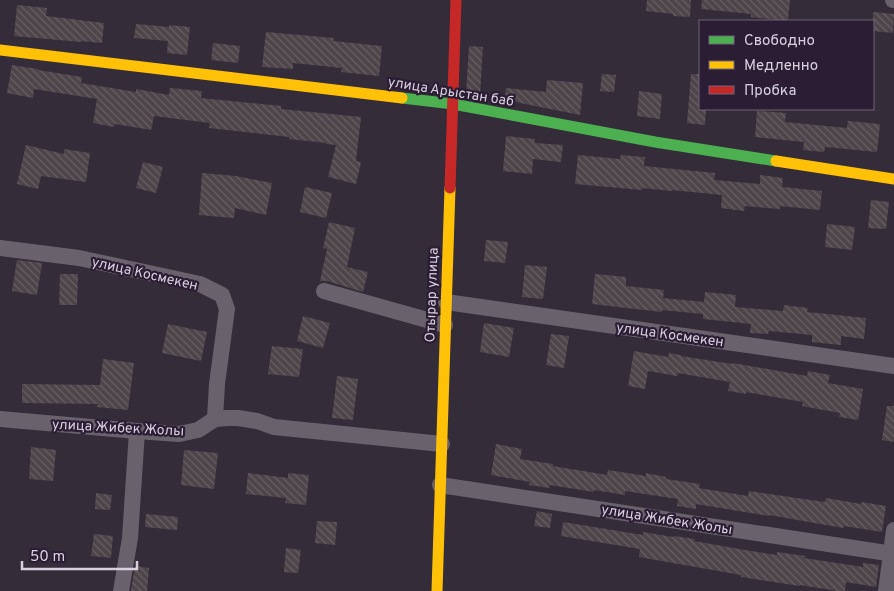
<svg xmlns="http://www.w3.org/2000/svg" width="894" height="591" viewBox="0 0 894 591" font-family="Overpass,sans-serif">
<defs>
<pattern id="building-back-hatch" width="6" height="6" patternUnits="userSpaceOnUse" patternTransform="scale(1.25)"><rect width="6" height="6" fill="#4e454a"/><path d="M-1 5l2 2M0 0l6 6M5-1l2 2" fill="none" stroke="#675f64"/></pattern>
</defs>
<rect width="100%" height="100%" fill="#342c39"/>
<g fill="url(#building-back-hatch)">
<path d="M647,0H691L690,17L673,16V14L646,11Z"/>
<path d="M702,0H790L788,21L751,17V14L701,9Z"/>
<path d="M17,5L47,8L46,16L104,23L102,43L81,41V42L14,36Z"/>
<path d="M873,12L894,14L893,33L873,31Z"/>
<path d="M136,24L169,27V25L190,27L187,55L167,53L168,41L134,38Z"/>
<path d="M266,32L334,38L333,41L382,46L379,76L341,72L342,68L293,63V69L262,67Z"/>
<path d="M213,43L240,46L238,63L211,60Z"/>
<path d="M469,46L483,47L480,96L466,93Z"/>
<path d="M12,65L38,69V70L82,77L81,83L136,92V89L169,95L170,88L202,91L201,98L281,106V109L361,117L356,161L361,162L356,184L328,177L336,145L326,144V143L289,139V137L209,128L210,123L154,116L151,130L115,124L114,127L93,123L97,99L34,89L33,98L7,93Z"/>
<path d="M602,74L616,75L614,92L600,91Z"/>
<path d="M691,74H700V109H706L705,125L687,123Z"/>
<path d="M547,80L583,83L580,115L505,100L506,88L546,92Z"/>
<path d="M639,91L662,94L660,119L637,116Z"/>
<path d="M757,111L786,113L785,122L847,128L848,121L880,124L877,152L825,147L824,152L803,150L804,142L755,137Z"/>
<path d="M506,136L535,139V143L563,145L561,162L533,159L532,174L503,171Z"/>
<path d="M26,145L64,154V149L90,153L86,182L41,176L38,189L17,184Z"/>
<path d="M578,155L620,159L621,155L645,157L644,166L715,173L714,180L760,184V175L783,178L782,187L822,191L820,210L780,206V209L745,206L744,211L721,208L722,195L672,190V191L642,188V190L575,184Z"/>
<path d="M143,162L163,167L156,193L136,188Z"/>
<path d="M202,173L236,176L272,183L266,215L235,208L234,218L199,215Z"/>
<path d="M305,187L332,193L326,218L300,212Z"/>
<path d="M871,200L889,202L886,229L868,228Z"/>
<path d="M329,222L355,228L347,267L368,272L363,292L327,281H320L327,249L323,248Z"/>
<path d="M827,224L855,227L852,250L825,247Z"/>
<path d="M486,240L508,242L505,263L484,261Z"/>
<path d="M17,260L42,263L37,295L12,291Z"/>
<path d="M525,265L547,267L543,299L522,297Z"/>
<path d="M60,274H78L77,305H59Z"/>
<path d="M595,274L626,277V286L664,290L663,298L704,302L705,292L736,295L735,307L783,311L784,305L808,308L807,312L866,318L864,339L841,336V345L812,342V335L769,331L768,334L750,333L751,324L703,319V314L662,310V312L592,304Z"/>
<path d="M303,316L330,323L323,348L297,341Z"/>
<path d="M484,323L514,328L509,357L480,352Z"/>
<path d="M168,324L207,332L201,361L162,353Z"/>
<path d="M551,334L569,336L564,368L546,365Z"/>
<path d="M272,346L303,349L299,377L268,374Z"/>
<path d="M634,351L668,357L669,353L681,355V356L732,364L733,363L807,376L808,371L830,375L828,383L863,389L858,420L839,417L840,413L802,406L803,402L746,392V394L728,391L730,382L678,373L677,376L648,371L645,389L628,386Z"/>
<path d="M103,359L134,363L128,410L97,407L98,404L22,403V384L100,385Z"/>
<path d="M337,376L358,379L353,420L332,418Z"/>
<path d="M887,406H894V442L882,440Z"/>
<path d="M496,444L522,449L520,459L553,464V466L607,475L608,470L646,476V473L666,477V479L700,484L699,488L748,496L749,491L825,502L826,498L861,504L862,502L886,506L882,532L844,526L843,528L769,515V516L696,504V509L677,506L678,499L625,491V495L594,490V492L550,485L549,488L529,485L530,482L491,475Z"/>
<path d="M31,447L56,450L53,481L29,479Z"/>
<path d="M184,450L218,453L214,489L181,485Z"/>
<path d="M248,473L288,478V473L309,475L306,505L285,503L286,498L246,494Z"/>
<path d="M96,493L112,495L110,510L95,509Z"/>
<path d="M537,511L552,514L550,528L534,526Z"/>
<path d="M146,514L178,517L177,530L145,527Z"/>
<path d="M317,521L337,522L335,545L315,543Z"/>
<path d="M563,522L643,535V532L673,537L674,536L695,539L694,541L745,550L777,555V552L805,556L804,558L863,567V563L879,565L876,587L846,582L845,591H838L800,585V586L741,577V575L639,557L640,549L561,536Z"/>
<path d="M94,534L113,536L111,558L91,556Z"/>
<path d="M286,548L301,550L298,573L284,572Z"/>
<path d="M135,566L149,568L147,591H131Z"/>
</g>
<g fill="none" stroke-linecap="round" stroke-linejoin="round">
<g stroke="#69626d" stroke-width="16">
<path d="M893,0H894"/>
<path d="M0,248L79,258L200,284L222,295L227,309L217,384L215,419"/>
<path d="M324,291L445,325"/>
<path d="M446,302L894,366"/>
<path d="M0,419L137,431L179,434L198,430L215,419L227,418H238L257,421L274,427L442,444"/>
<path d="M440,485L894,554"/>
<path d="M121,591L130,538L137,431"/>
<path d="M886,591L894,530"/>
</g>
<path stroke="#4caf50" stroke-width="11" d="M402,98L453,104L655,142L776,161"/>
<g stroke="#ffc107" stroke-width="11">
<path d="M0,50L402,98"/>
<path d="M776,161L894,179"/>
<path d="M437,591L450,188"/>
</g>
<path stroke="#c62828" stroke-width="11" d="M450,188L456,0"/>
</g>
<g text-anchor="middle" stroke-width="4.5" stroke-linejoin="round" paint-order="stroke">
<g font-size="14" fill="#d9d0df" stroke="#2b1d34">
<text transform="translate(451 91) rotate(9)" y="5">улица Арыстан баб</text>
<text transform="translate(145 273) rotate(13)" y="5">улица Космекен</text>
<text transform="translate(431 295) rotate(-88)" y="5">Отырар улица</text>
<text transform="translate(670 334) rotate(8)" y="5">улица Космекен</text>
<text transform="translate(118 427) rotate(3)" y="5">улица Жибек Жолы</text>
<text transform="translate(667 519) rotate(9)" y="5">улица Жибек Жолы</text>
</g>
</g>
<rect x="699" y="20" width="175" height="90" fill="#2b1d34" stroke="#716578"/>
<rect x="709" y="36" width="25" height="8" fill="#4caf50" stroke="#716578"/>
<text x="744" y="45" font-size="15" fill="#d9d0df">Свободно</text>
<rect x="709" y="61" width="25" height="8" fill="#ffc107" stroke="#716578"/>
<text x="744" y="70" font-size="15" fill="#d9d0df">Медленно</text>
<rect x="709" y="86" width="25" height="8" fill="#c62828" stroke="#716578"/>
<text x="744" y="95" font-size="15" fill="#d9d0df">Пробка</text>
<path d="M22 561v8h115v-8" fill="none" stroke="#d9d0df" stroke-width="2.5"/>
<text x="30" y="561" font-size="15" fill="#d9d0df" stroke="#2b1d34" stroke-width="4" paint-order="stroke">50 m</text>
</svg>
